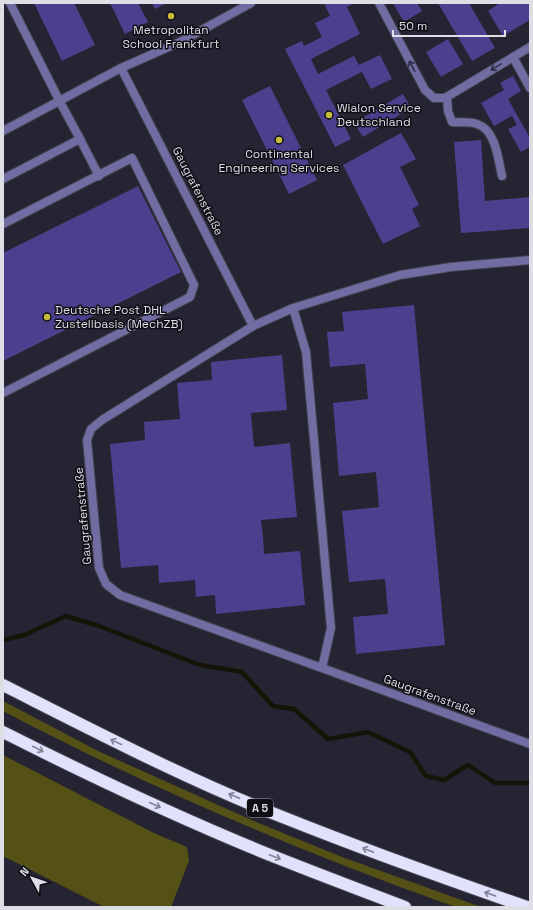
<svg xmlns="http://www.w3.org/2000/svg" width="533" height="910" viewBox="0 0 533 910" font-family="'Space Grotesk',sans-serif">
<rect width="100%" height="100%" fill="#252432"/>
<g fill="#555015">
<path d="M3,701L98,751L256,822L342,857L481,907H457L444,903C293,848 145,786 3,711Z"/>
<path d="M3,755L154,833L187,847L189,861L171,907H104L3,856Z"/>
</g>
<g fill="none" stroke-linecap="round" stroke-linejoin="round">
<path stroke="#151407" stroke-width="4.5" d="M3,640L24,635L66,616L99,626L200,665L242,672L273,706L294,709L328,739L368,732L410,752L426,776L444,780L468,765L495,783H530"/>
</g>
<g fill="#4c408e">
<path d="M34,3H74L95,45L62,61Z"/>
<path d="M110,3H138L148,22L125,34Z"/>
<path d="M152,3H167L155,9Z"/>
<path d="M324,3H355L347,7L360,34L311,59L318,74L354,56L359,65L380,55L392,79L371,89L362,72L326,90L351,139L335,147L285,49L302,41L304,46L322,37L315,23L330,16Z"/>
<path d="M393,3H417L422,11L404,22Z"/>
<path d="M438,3H469L495,48L472,61Z"/>
<path d="M500,3H530V20L503,36L488,11Z"/>
<path d="M448,39L463,64L441,77L426,52Z"/>
<path d="M513,76L521,91L508,99L530,138V147L521,152L508,129L517,125L512,116L494,126L481,103L504,90L500,83Z"/>
<path d="M270,86L317,180L289,194L242,100Z"/>
<path d="M403,94L411,108L363,137L354,123Z"/>
<path d="M401,133L416,159L400,167L419,205L412,209L420,226L383,244L343,165Z"/>
<path d="M481,140L485,201L530,197V228L461,233L454,142Z"/>
<path d="M138,186L181,272L3,361V253Z"/>
<path d="M414,305L445,645L356,654L353,617L388,614L385,579L349,582L342,511L379,507L376,472L339,476L333,403L368,399L365,364L330,367L327,332L344,331L342,312Z"/>
<path d="M282,355L287,410L251,413L254,447L290,443L297,517L261,520L263,537L264,554L300,551L305,605L216,614L215,595L196,597L195,580L159,583L158,565L121,568L110,444L145,440L144,422L180,419L177,383L212,380L211,362Z"/>
</g>
<g fill="none" stroke-linecap="round" stroke-linejoin="round">
<defs>
<g id="lane">
<path d="M513,57L530,88"/>
<path d="M447,97L448,111L452,122C460,123 469,121 477,124C496,130 498,159 502,176"/>
<path d="M80,139L99,176"/>
<path d="M3,179L80,139L60,102"/>
<path d="M3,224L132,158L194,285L190,297L3,393"/>
</g>
<g id="street">
<path d="M10,3L60,102"/>
<path d="M379,3L425,90L434,98H445L530,47"/>
<path d="M121,68L253,326"/>
<path d="M3,131L121,68L180,42L251,3"/>
<path d="M293,308L306,352L331,628L322,668L120,595L106,584L99,568L87,440L91,429L102,420L253,326L293,308L400,275L451,267L530,260"/>
<path d="M322,668L530,744"/>
</g>
<g id="highway">
<path d="M3,685C96,732 188,780 285,818C365,850 446,879 527,907"/>
<path d="M3,732C90,776 179,818 270,855C315,873 360,890 405,907"/>
</g>
</defs>
<use href="#lane" stroke="#43424f" stroke-width="10"/>
<use href="#street" stroke="#43424f" stroke-width="10"/>
<use href="#highway" stroke="#43424f" stroke-width="14"/>
<use href="#lane" stroke="#716da3" stroke-width="8"/>
<use href="#street" stroke="#716da3" stroke-width="8"/>
<use href="#highway" stroke="#e2e1fc" stroke-width="12"/>
</g>
<defs><path id="oneway-shaft" d="M-6 0H5M1.5-3L5.5 0L1.5 3" fill="none" stroke-width="1.6" stroke-linecap="round" stroke-linejoin="round"/></defs>
<g stroke="#312f47">
<use href="#oneway-shaft" transform="translate(412 66) rotate(-118)"/>
<use href="#oneway-shaft" transform="translate(496 67) rotate(149)"/>
</g>
<g stroke="#838294">
<use href="#oneway-shaft" transform="translate(116 742) rotate(-155)"/>
<use href="#oneway-shaft" transform="translate(38 749) rotate(27)"/>
<use href="#oneway-shaft" transform="translate(234 796) rotate(-157)"/>
<use href="#oneway-shaft" transform="translate(155 805) rotate(24)"/>
<use href="#oneway-shaft" transform="translate(368 850) rotate(-159)"/>
<use href="#oneway-shaft" transform="translate(275 857) rotate(21)"/>
<use href="#oneway-shaft" transform="translate(490 894) rotate(-161)"/>
</g>
<g fill="#c7bb3c" stroke="#0f0e15" stroke-width="1.5">
<circle cx="171" cy="16" r="4"/>
<circle cx="329" cy="115" r="4"/>
<circle cx="279" cy="140" r="4"/>
<circle cx="47" cy="317" r="4"/>
</g>
<g text-anchor="middle" stroke-width="3" stroke-linejoin="round" paint-order="stroke">
<rect fill="#0f0e15" stroke="#a0a0a8" stroke-width="1" x="247" y="799" width="26" height="18" rx="3"/>
<g font-size="11" font-weight="bold" fill="#dedee7">
<text x="260" y="812">A 5</text>
</g>
<g font-size="12" fill="#dedee7" stroke="#0f0e15">
<text x="171" y="34">Metropolitan<tspan x="171" dy="14">School Frankfurt</tspan></text>
<text x="337" y="112" text-anchor="start">Wialon Service<tspan x="337" dy="14">Deutschland</tspan></text>
<text x="279" y="158">Continental<tspan x="279" dy="14">Engineering Services</tspan></text>
<text x="55" y="314" text-anchor="start">Deutsche Post DHL<tspan x="55" dy="14">Zustellbasis (MechZB)</tspan></text>
</g>
<g font-size="12" fill="#dedee7" stroke="#0f0e15">
<text transform="translate(198 191) rotate(63)" y="4">Gaugrafenstraße</text>
<text transform="translate(83 516) rotate(-95)" y="4">Gaugrafenstraße</text>
<text transform="translate(430 695) rotate(20)" y="4">Gaugrafenstraße</text>
</g>
</g>
<rect width="533" height="910" fill="none" stroke="#dedee7" stroke-width="8"/>
<g transform="translate(32 878) rotate(310)" stroke="#0f0e15" stroke-width="3" paint-order="stroke">
<path d="M0-3L7 15L0 10L-7 15Z" fill="#dedee7"/>
<text y="-6" font-size="11" font-weight="bold" text-anchor="middle" fill="#dedee7">N</text>
</g>
<path d="M393 30v6h112v-6" fill="none" stroke="#dedee7" stroke-width="2"/>
<text x="399" y="30" font-size="12" fill="#dedee7" stroke="#0f0e15" stroke-width="3" paint-order="stroke">50 m</text>
</svg>
